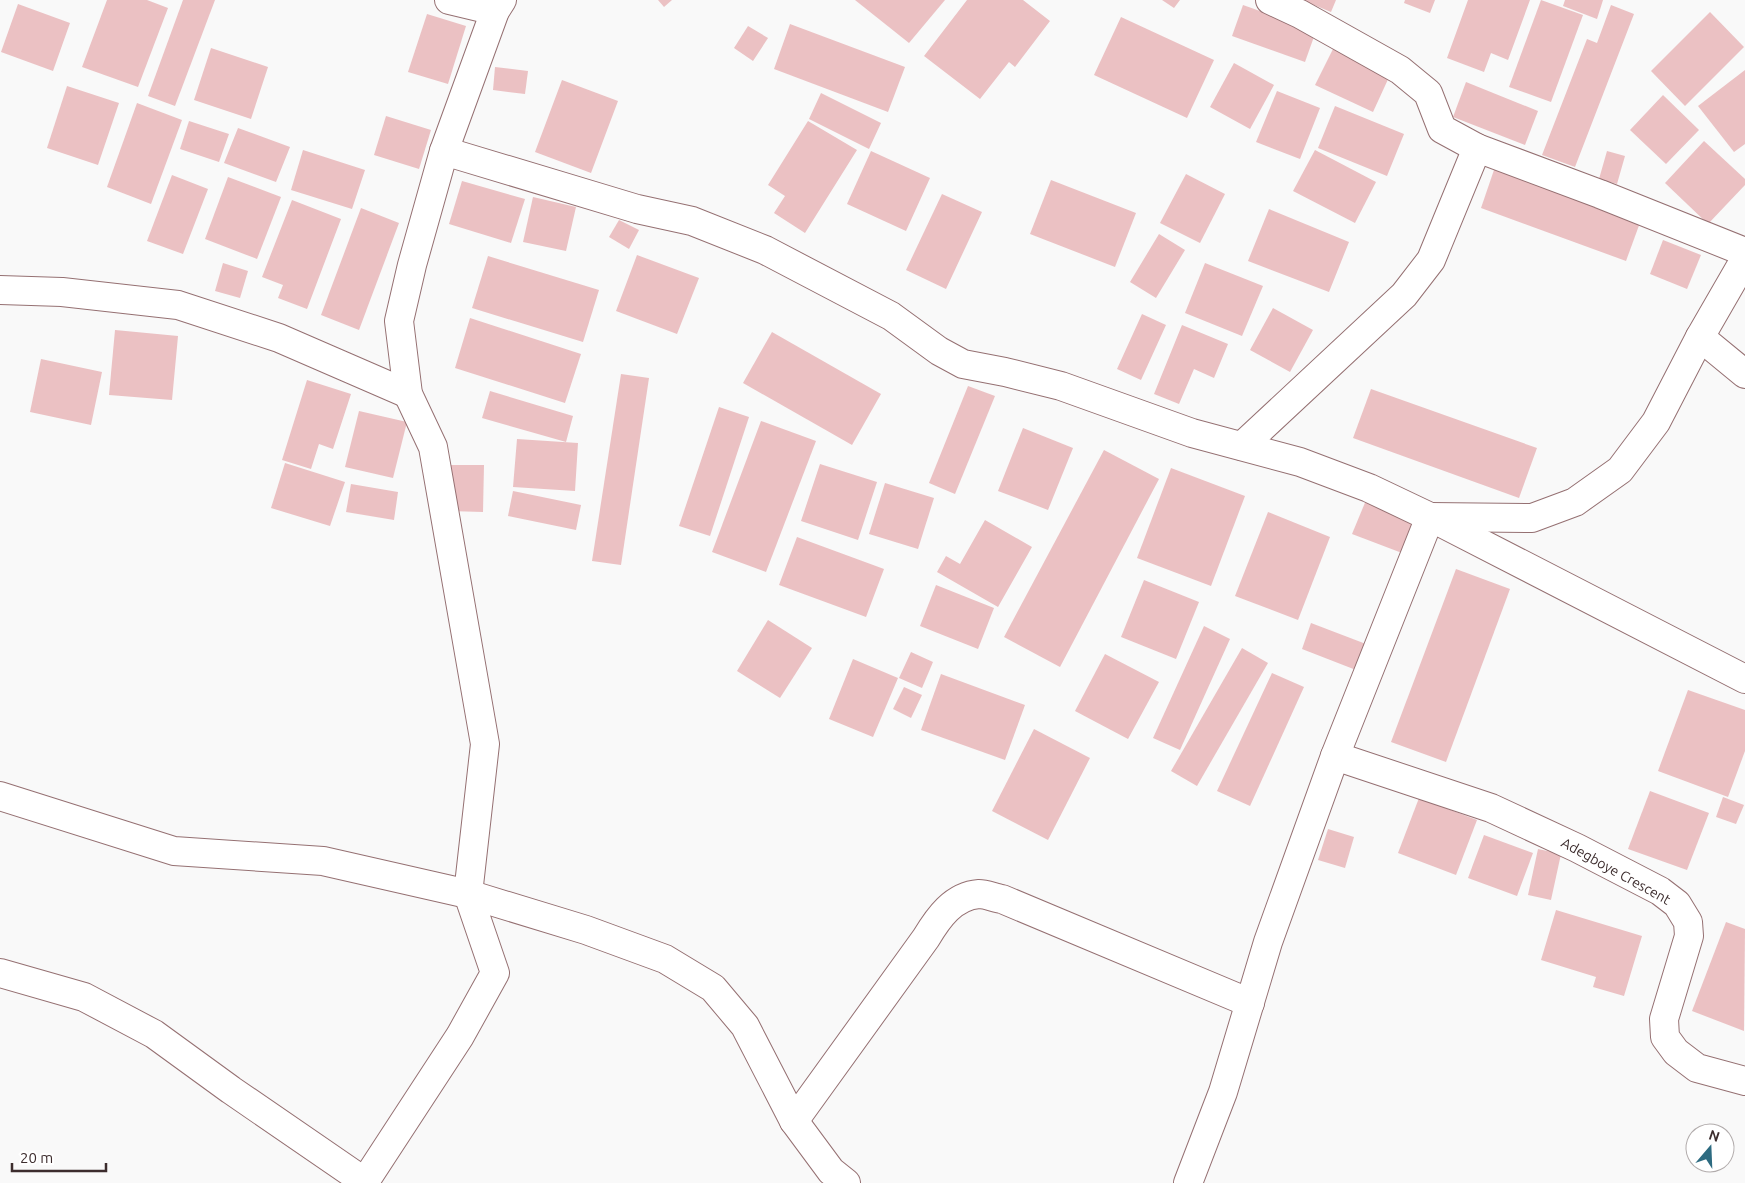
<svg xmlns="http://www.w3.org/2000/svg" width="1745" height="1183" viewBox="0 0 1745 1183" font-family="Ubuntu,sans-serif">
<rect width="100%" height="100%" fill="#f9f9f9"/>
<g fill="#ebc1c3">
<path d="M107,0H147L168,8L138,87L82,67Z"/>
<path d="M183,0H215L175,106L148,96Z"/>
<path d="M658,0H672L664,7Z"/>
<path d="M855,0H945L909,43Z"/>
<path d="M967,0H1023L1050,21L1015,67L1009,62L980,99L924,56Z"/>
<path d="M1162,0H1180L1174,8Z"/>
<path d="M1302,0H1336L1331,12Z"/>
<path d="M1405,0H1435L1430,13L1404,3Z"/>
<path d="M1468,0H1530L1508,60L1491,53L1484,72L1447,58Z"/>
<path d="M1541,0L1583,15L1551,102L1509,87Z"/>
<path d="M1565,0H1603L1597,19L1563,6Z"/>
<path d="M18,4L70,23L53,71L1,52Z"/>
<path d="M1243,5L1316,31L1305,62L1232,36Z"/>
<path d="M1611,5L1634,14L1575,167L1542,155L1587,39L1597,43Z"/>
<path d="M1710,12L1744,47L1685,106L1651,71Z"/>
<path d="M427,14L466,26L448,84L408,72Z"/>
<path d="M1121,17L1214,60L1187,118L1094,75Z"/>
<path d="M790,24L905,67L888,112L774,69Z"/>
<path d="M748,26L768,38L753,61L734,48Z"/>
<path d="M1334,47L1390,75L1373,112L1315,85Z"/>
<path d="M211,48L268,67L251,119L194,100Z"/>
<path d="M1234,63L1274,85L1250,129L1210,107Z"/>
<path d="M495,67L528,71L525,94L493,90Z"/>
<path d="M1745,70V144L1734,152L1698,106Z"/>
<path d="M562,80L618,101L591,173L535,152Z"/>
<path d="M1466,82L1538,111L1525,145L1453,117Z"/>
<path d="M67,86L119,103L98,165L47,148Z"/>
<path d="M1277,91L1320,108L1300,159L1256,142Z"/>
<path d="M821,93L881,123L869,149L809,119Z"/>
<path d="M1663,95L1699,130L1666,164L1630,130Z"/>
<path d="M137,103L182,120L151,204L107,187Z"/>
<path d="M1335,106L1404,134L1387,176L1318,148Z"/>
<path d="M386,116L431,130L419,169L374,155Z"/>
<path d="M189,121L229,134L219,162L180,149Z"/>
<path d="M808,121L857,150L805,233L774,213L785,196L768,185Z"/>
<path d="M238,128L290,147L276,182L224,163Z"/>
<path d="M1704,141L1745,179V185L1708,224L1665,183Z"/>
<path d="M303,150L365,170L352,209L291,190Z"/>
<path d="M1315,150L1376,182L1355,223L1293,191Z"/>
<path d="M871,151L930,178L906,231L847,204Z"/>
<path d="M1607,151L1625,156L1617,184L1599,179Z"/>
<path d="M1495,167L1641,220L1626,261L1481,208Z"/>
<path d="M1186,174L1225,194L1200,243L1160,223Z"/>
<path d="M172,175L208,189L183,254L147,241Z"/>
<path d="M228,177L281,197L257,259L205,239Z"/>
<path d="M1051,180L1136,213L1115,267L1030,234Z"/>
<path d="M462,181L525,199L511,243L449,224Z"/>
<path d="M942,194L982,212L946,289L906,270Z"/>
<path d="M533,197L576,207L566,251L523,242Z"/>
<path d="M292,200L341,219L307,309L278,298L283,285L262,277Z"/>
<path d="M361,208L399,223L359,330L321,315Z"/>
<path d="M1269,209L1349,242L1329,292L1248,261Z"/>
<path d="M619,220L639,230L629,249L609,237Z"/>
<path d="M1159,234L1185,250L1156,298L1130,282Z"/>
<path d="M1663,240L1701,255L1687,289L1650,274Z"/>
<path d="M637,255L699,278L677,334L616,311Z"/>
<path d="M488,256L599,290L583,342L472,308Z"/>
<path d="M223,263L248,271L240,298L215,291Z"/>
<path d="M1205,263L1263,286L1242,336L1185,313Z"/>
<path d="M1273,308L1313,330L1290,372L1250,350Z"/>
<path d="M1142,314L1166,325L1141,380L1117,369Z"/>
<path d="M470,318L581,354L565,403L455,368Z"/>
<path d="M1182,325L1228,344L1214,378L1194,369L1179,404L1154,394Z"/>
<path d="M115,330L178,336L172,400L109,395Z"/>
<path d="M772,332L881,394L852,445L743,383Z"/>
<path d="M41,359L102,372L91,425L30,412Z"/>
<path d="M621,374L649,378L621,565L592,561Z"/>
<path d="M307,380L351,394L333,449L319,444L311,469L282,460Z"/>
<path d="M968,386L995,396L955,494L929,483Z"/>
<path d="M1371,389L1537,448L1519,498L1353,438Z"/>
<path d="M490,391L573,416L566,442L482,418Z"/>
<path d="M719,407L749,417L710,536L679,526Z"/>
<path d="M359,411L407,422L393,478L345,467Z"/>
<path d="M761,421L816,441L766,572L712,552Z"/>
<path d="M1023,428L1073,448L1048,510L998,491Z"/>
<path d="M517,439L578,443L575,491L513,487Z"/>
<path d="M1104,450L1159,479L1060,667L1004,637Z"/>
<path d="M285,463L345,482L330,526L271,508Z"/>
<path d="M820,464L877,482L858,540L801,521Z"/>
<path d="M451,465H484L483,512L449,511Z"/>
<path d="M1171,468L1245,496L1211,586L1137,558Z"/>
<path d="M885,483L934,498L918,549L869,534Z"/>
<path d="M351,484L398,492L394,520L346,512Z"/>
<path d="M513,491L581,505L576,530L508,516Z"/>
<path d="M1369,493L1418,512L1402,553L1352,534Z"/>
<path d="M1268,512L1330,537L1298,620L1235,596Z"/>
<path d="M985,520L1032,547L998,607L937,572L946,556L960,564Z"/>
<path d="M797,537L884,569L866,617L779,585Z"/>
<path d="M1456,569L1510,589L1446,762L1391,742Z"/>
<path d="M1144,580L1199,602L1176,659L1121,637Z"/>
<path d="M936,585L994,608L978,649L920,626Z"/>
<path d="M768,620L812,648L780,698L737,671Z"/>
<path d="M1311,623L1366,644L1356,670L1302,649Z"/>
<path d="M1204,626L1230,639L1180,750L1153,738Z"/>
<path d="M1242,648L1268,663L1197,786L1171,771Z"/>
<path d="M911,652L933,662L922,688L899,678Z"/>
<path d="M1105,654L1159,682L1128,739L1075,711Z"/>
<path d="M853,659L898,678L873,737L829,719Z"/>
<path d="M1272,673L1304,687L1250,806L1217,791Z"/>
<path d="M941,674L1025,705L1005,760L921,730Z"/>
<path d="M904,687L922,695L911,718L893,709Z"/>
<path d="M1688,690L1745,710V751L1728,797L1658,771Z"/>
<path d="M1034,729L1090,758L1048,840L992,811Z"/>
<path d="M1650,791L1709,813L1687,870L1628,849Z"/>
<path d="M1723,797L1744,805L1736,824L1716,817Z"/>
<path d="M1419,798L1477,820L1456,875L1398,853Z"/>
<path d="M1328,829L1354,837L1345,868L1318,860Z"/>
<path d="M1484,835L1533,853L1517,896L1468,878Z"/>
<path d="M1538,849L1561,854L1551,900L1528,895Z"/>
<path d="M1556,910L1642,936L1624,996L1593,987L1596,977L1541,960Z"/>
<path d="M1726,922L1745,929L1744,1031L1692,1011Z"/>
</g>
<g fill="none" stroke-linecap="round" stroke-linejoin="round">
<defs>
<g id="minor">
<path d="M449,0L495,11"/>
<path d="M1270,0L1300,14L1400,70L1428,93L1442,129L1477,148L1600,194L1745,252"/>
<path d="M444,151L637,209L692,221L765,250L891,316L939,351L963,364L1005,372L1061,386L1192,433L1300,462L1369,488L1430,517L1745,679"/>
<path d="M0,290L62,292L178,305L279,338L408,394"/>
<path d="M1700,337L1745,374"/>
<path d="M1242,446L1404,295L1431,260L1477,148"/>
<path d="M1335,756L1491,808L1577,848L1660,891L1677,904L1688,922L1689,936L1664,1019L1665,1037L1676,1052L1697,1068L1745,1081"/>
<path d="M0,796L174,851L323,861L468,894L586,930L665,959L713,988L745,1026L794,1121L831,1171L846,1183"/>
<path d="M0,973L84,997L154,1034L231,1090L365,1182"/>
<path d="M794,1121L926,938C938,918 953,896 979,894C986,894 995,898 1002,899L1250,1003"/>
<path d="M364,1183L460,1036L495,973L468,894L485,744L433,447L408,394L399,321L412,265L444,151L495,11L502,0"/>
<path d="M1188,1183L1223,1092L1268,942L1335,756L1430,517L1532,518L1575,502L1620,470L1656,422L1700,337L1745,259"/>
</g>
</defs>
<use href="#minor" stroke="#957072" stroke-width="30"/>
<use href="#minor" stroke="#fff" stroke-width="28"/>
</g>
<g text-anchor="middle" stroke-width="4.5" stroke-linejoin="round" paint-order="stroke">
<g font-size="14" fill="#3c2c2d" stroke="#fff">
<text transform="translate(1616 871) rotate(29)" y="5">Adegboye Crescent</text>
</g>
</g>
<g transform="translate(1710 1148) rotate(19)"><circle r="24" fill="#ffffff" stroke="#b1abab"/>
<path d="M0-4L9 19L0 12L-9 19Z" fill="#2d6b81"/>
<text y="-8" font-size="14" font-weight="bold" text-anchor="middle" fill="#3c2c2d">N</text>
</g>
<path d="M12 1163v8h94v-8" fill="none" stroke="#3c2c2d" stroke-width="2.5"/>
<text x="20" y="1163" font-size="15" fill="#3c2c2d" stroke="#ffffff" stroke-width="4" paint-order="stroke">20 m</text>
</svg>
